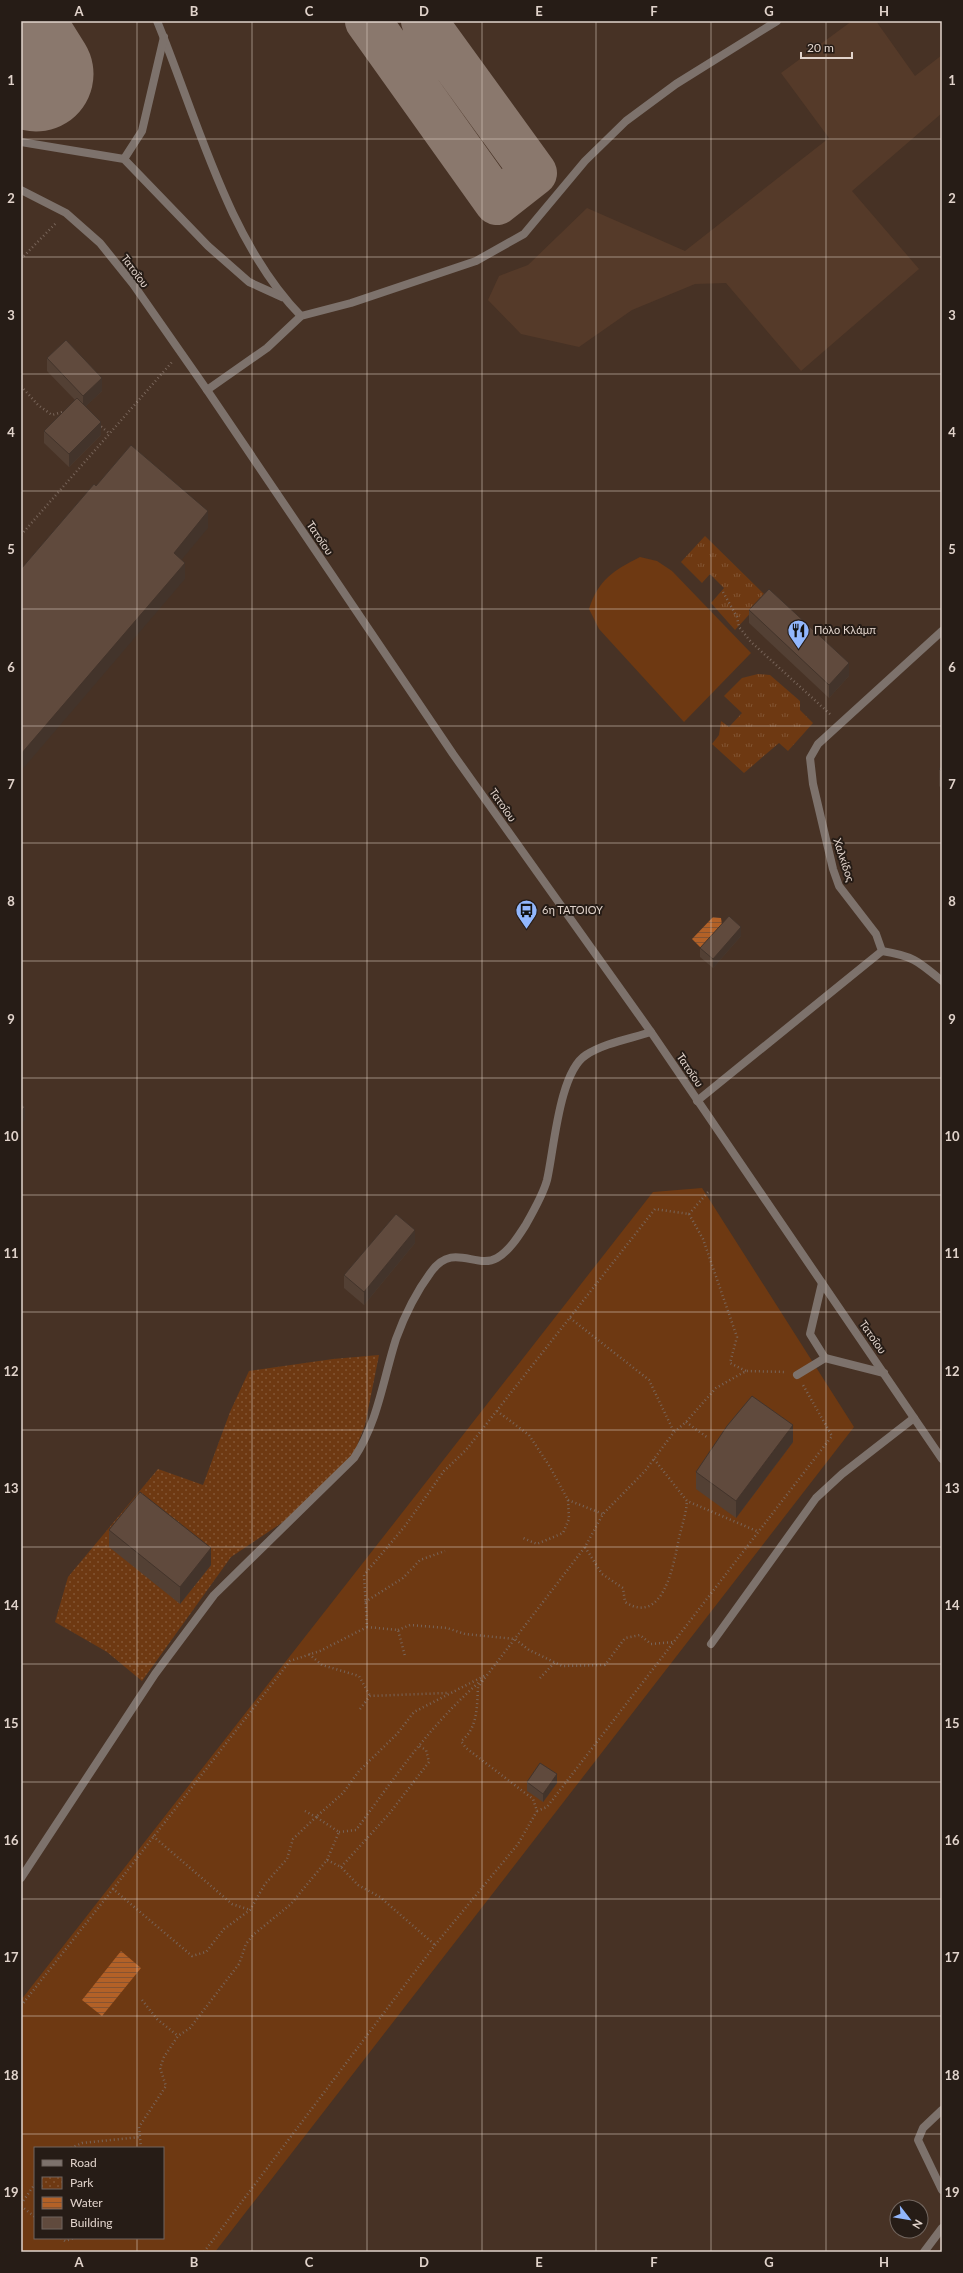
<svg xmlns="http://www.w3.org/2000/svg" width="963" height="2273" viewBox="0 0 963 2273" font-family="Lato,sans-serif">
<defs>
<pattern id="grass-tufts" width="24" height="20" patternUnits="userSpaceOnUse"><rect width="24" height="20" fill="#6e3912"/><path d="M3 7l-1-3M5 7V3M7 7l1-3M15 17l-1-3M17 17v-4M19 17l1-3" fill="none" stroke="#825533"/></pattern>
<pattern id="park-dots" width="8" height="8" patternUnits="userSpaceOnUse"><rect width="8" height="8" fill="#6e3912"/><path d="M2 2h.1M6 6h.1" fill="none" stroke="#825533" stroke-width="1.8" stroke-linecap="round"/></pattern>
<pattern id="water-rules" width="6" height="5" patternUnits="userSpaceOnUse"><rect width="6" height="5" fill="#b36127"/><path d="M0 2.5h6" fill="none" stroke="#875330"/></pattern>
</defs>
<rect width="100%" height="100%" fill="#473225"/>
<path fill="#553a29" d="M852,21H876L915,76L942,55V113L852,191L919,269L801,371L726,283L695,284L632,310L579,347L521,334L488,300L499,276L528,265L587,208L685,251L829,138L781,73Z"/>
<g fill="url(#grass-tufts)">
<path d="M705,536L766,596L735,630L711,603L724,588L710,574L702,583L681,562Z"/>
<path d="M758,674L770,675L800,701V710L813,723L788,751L779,743L744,773L712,744L719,735L721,721L729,727L742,713L724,696L742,678Z"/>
</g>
<path fill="url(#park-dots)" d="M379,1355L365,1425L351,1461L298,1512L231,1557L142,1681L107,1652L55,1622L68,1577L158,1469L203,1485L230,1412L249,1371L333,1359Z"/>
<g fill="#6e3912" fill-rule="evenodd">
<path d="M640,557L657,561L672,571L751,653L684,722L599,629L589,609C598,580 614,570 640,557Z"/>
<path d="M702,1188L854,1427L215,2252H21V2000L653,1192ZM35,2148H163V2238H35Z"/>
</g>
<g fill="url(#water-rules)">
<path d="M713,917L721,918L722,925L703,950L692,939Z"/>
<path d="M121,1951L141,1968L102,2016L82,2000Z"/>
</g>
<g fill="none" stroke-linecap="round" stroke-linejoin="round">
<path stroke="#8a786d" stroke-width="46" d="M368,21L497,202L534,173L424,21"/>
<path stroke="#8a786d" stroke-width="115" d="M21,50L36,74"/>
<g stroke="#78655a" stroke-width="2.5" stroke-dasharray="1 3" stroke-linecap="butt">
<path d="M21,259L57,222"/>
<path d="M21,386L38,405L52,415L66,411"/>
<path d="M98,424L110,434"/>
<path d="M21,535L172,362"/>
<path d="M723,592L737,617L739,627L751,642L831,715"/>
<path d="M689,1214L703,1239L737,1337L730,1363L746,1371"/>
<path d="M689,1214L709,1191"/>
<path d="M570,1318L649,1380L674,1432"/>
<path d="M497,1411L529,1435L550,1467L568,1500L569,1519L563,1533L537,1544L523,1538"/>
<path d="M686,1422L708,1438"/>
<path d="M654,1459L687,1501L759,1532"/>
<path d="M568,1500L603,1514"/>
<path d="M585,1547L602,1574L623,1588L625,1602C664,1627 674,1562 679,1538C682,1525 686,1515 687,1501"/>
<path d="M365,1602L403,1578L420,1560L445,1551"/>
<path d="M367,1627L398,1630L405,1656"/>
<path d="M398,1630L410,1625L447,1628L465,1634L515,1639L529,1650L562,1666L605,1665L625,1638L640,1635L651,1644L674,1642"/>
<path d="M309,1654L322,1665L359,1676L370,1696"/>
<path d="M540,1678L555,1662"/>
<path d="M360,1709L370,1696L447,1693"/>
<path d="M537,1811L547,1807L832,1436L803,1385"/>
<path d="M339,1832L356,1830C396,1776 431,1723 483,1679"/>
<path d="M153,1836L232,1904L250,1910"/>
<path d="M327,1860L339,1832L316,1817L343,1793L359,1771L397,1734L414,1712L486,1675"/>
<path d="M341,1867L389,1814L429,1762L426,1750L419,1746"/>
<path d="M113,1889L290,1661L320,1651L367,1627L364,1575L405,1526L444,1471L466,1450L655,1209L689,1214"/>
<path d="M142,2000L157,2019L178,2036"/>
<path d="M21,2006L113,1889L192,1956L206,1952L224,1929L250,1910L265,1884L287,1859L293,1839L316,1817L305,1811"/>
<path d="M71,2148L82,2143L140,2137"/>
<path d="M141,2148L139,2127L166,2086L160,2068L164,2057L178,2036L190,2028L239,1964L246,1944L253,1935L291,1904L327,1860L341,1867L358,1885L380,1897L435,1945"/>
<path d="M21,2204L35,2184"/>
<path d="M21,2206L35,2217"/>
<path d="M61,2238L65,2241L74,2238"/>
<path d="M204,2252L435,1945L518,1844L537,1811L533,1799L466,1748L461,1741C478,1729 477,1705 478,1687L585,1547L603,1514L645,1471L674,1432L686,1422L716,1388L746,1371L786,1372"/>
</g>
<g stroke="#7d726c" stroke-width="8">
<path d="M157,21C196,115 228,242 301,316"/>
<path d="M21,142L124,159L208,246L249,282L282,297"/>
<path d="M124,159L142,131L164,37"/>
<path d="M207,390L267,348L301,316L351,303L476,261L524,234L585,161L626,121L676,84L777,21"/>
<path d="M822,1283L810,1334L825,1358L884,1373"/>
<path d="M797,1375L825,1358"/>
<path d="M711,1644L816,1498L842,1474L914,1418"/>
<path d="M21,1878L155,1674L214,1595L354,1458C378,1422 383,1380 396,1339C404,1317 417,1291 431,1272C453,1241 476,1270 497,1258C509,1251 518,1237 525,1226C533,1212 543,1195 547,1180C554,1150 559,1072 586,1055C605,1043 629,1039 651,1032"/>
<path d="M942,2110L923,2128L918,2140L942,2190"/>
<path d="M924,2252L942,2228"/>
</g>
<g stroke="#7d726c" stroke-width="8">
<path d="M882,951C913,956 918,961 942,981"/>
<path d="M697,1101L882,951L876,934L839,886L833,869L813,784L810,758L818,744L942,631"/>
</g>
<path stroke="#7d726c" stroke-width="8" d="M21,190L66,213L100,243L133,284L207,390L453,754L651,1032L942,1459"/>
</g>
<g fill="#534034">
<path d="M47,358L102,391L85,407L101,435L69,467L44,443V431L75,400L47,371Z"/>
<path d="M749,610L849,676L829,698L749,623Z"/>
<path d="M942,765V789L939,786V769Z"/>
<path d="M741,936L713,968L700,957V948Z"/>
<path d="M415,1243L364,1305L344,1288V1275Z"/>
<path d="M793,1442L736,1518L696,1489V1472Z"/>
<path d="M109,1530L211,1565L180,1604L109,1547Z"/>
<path d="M527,1782L557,1783L543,1802L527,1791Z"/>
</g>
<g fill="#43342b">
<path d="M102,378V391L83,409V396Z"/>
<path d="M101,422V435L69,467V454Z"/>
<path d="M208,511V528L174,569V553Z"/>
<path d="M185,563V579L21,771V754Z"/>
<path d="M849,663V676L829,698V685Z"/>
<path d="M741,927V936L713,968V959Z"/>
<path d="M25,1107V1120L21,1124V1111Z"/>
<path d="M415,1230V1243L364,1305V1292Z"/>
<path d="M793,1425V1442L736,1518V1501Z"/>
<path d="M211,1548V1565L180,1604V1587Z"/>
<path d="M557,1774V1783L543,1802V1794Z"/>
</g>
<g fill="#604a3d" stroke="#43342b">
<path d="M66,340L102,378L83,396L47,358Z"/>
<path d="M77,398L101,422L69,454L44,431Z"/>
<path d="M131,445L208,511L174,553L185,563L21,754V569L94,484L96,486Z"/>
<path d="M769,589L849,663L829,685L749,610Z"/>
<path d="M942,765V772L939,769Z"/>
<path d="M729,916L741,927L713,959L700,948Z"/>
<path d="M21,1104L25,1107L21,1111Z"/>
<path d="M396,1214L415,1230L364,1292L344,1275Z"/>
<path d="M752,1396L793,1425L736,1501L696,1472L727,1426Z"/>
<path d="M140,1492L211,1548L180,1587L109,1530Z"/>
<path d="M540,1763L557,1774L543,1794L527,1782Z"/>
</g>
<path fill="none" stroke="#e1d3cb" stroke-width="1" stroke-opacity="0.55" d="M137,21V2148M252,21V2252M367,21V2252M482,21V2252M596,21V2252M711,21V2252M826,21V2252M21,139H942M21,257H942M21,374H942M21,491H942M21,609H942M21,726H942M21,843H942M21,961H942M21,1078H942M21,1195H942M21,1312H942M21,1430H942M21,1547H942M21,1664H942M21,1782H942M21,1899H942M21,2016H942M21,2134H942M137,2238V2252"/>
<defs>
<symbol id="restaurant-pin" viewBox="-11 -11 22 30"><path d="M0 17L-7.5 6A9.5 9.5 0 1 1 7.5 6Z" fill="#92b7fd" stroke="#261c16"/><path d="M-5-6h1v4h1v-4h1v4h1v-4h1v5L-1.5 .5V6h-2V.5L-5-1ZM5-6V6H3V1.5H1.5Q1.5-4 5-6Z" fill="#111"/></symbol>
<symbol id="bus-pin" viewBox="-11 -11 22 30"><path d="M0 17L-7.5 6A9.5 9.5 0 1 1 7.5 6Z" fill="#92b7fd" stroke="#261c16"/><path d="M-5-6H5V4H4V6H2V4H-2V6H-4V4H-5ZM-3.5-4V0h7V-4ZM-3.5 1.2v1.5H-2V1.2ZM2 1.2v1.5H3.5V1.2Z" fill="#111"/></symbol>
</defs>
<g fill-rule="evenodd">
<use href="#restaurant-pin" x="786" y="618" width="25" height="34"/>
<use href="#bus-pin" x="514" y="898" width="25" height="34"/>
</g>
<g text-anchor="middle" stroke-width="4" stroke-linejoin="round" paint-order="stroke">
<g font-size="11" fill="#e1d3cb" stroke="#261c16">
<text transform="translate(135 271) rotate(53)" y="4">Τατοΐου</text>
<text transform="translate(320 538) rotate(56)" y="4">Τατοΐου</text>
<text transform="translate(503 805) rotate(55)" y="4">Τατοΐου</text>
<text transform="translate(844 860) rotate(72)" y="4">Χαλκίδος</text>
<text transform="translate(690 1070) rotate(56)" y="4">Τατοΐου</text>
<text transform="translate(873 1337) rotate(55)" y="4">Τατοΐου</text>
</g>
<g font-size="11" fill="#e1d3cb" stroke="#261c16" text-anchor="start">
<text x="814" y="634">Πόλο Κλάμπ</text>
<text x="542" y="914">6η ΤΑΤΟΙΟΥ</text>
</g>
</g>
<rect width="963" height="2273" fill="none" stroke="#261c16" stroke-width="44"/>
<rect x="34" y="2147" width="130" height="92" fill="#261c16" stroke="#71655e"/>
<rect x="42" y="2160" width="20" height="6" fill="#7d726c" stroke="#71655e"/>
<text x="70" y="2167" font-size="12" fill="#e1d3cb">Road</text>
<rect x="42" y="2177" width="20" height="12" fill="url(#park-dots)" stroke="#71655e"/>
<text x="70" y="2187" font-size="12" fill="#e1d3cb">Park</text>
<rect x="42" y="2197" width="20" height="12" fill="url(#water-rules)" stroke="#71655e"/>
<text x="70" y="2207" font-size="12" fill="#e1d3cb">Water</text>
<rect x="42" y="2217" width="20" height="12" fill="#604a3d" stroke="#71655e"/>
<text x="70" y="2227" font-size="12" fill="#e1d3cb">Building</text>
<g transform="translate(909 2219) rotate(121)"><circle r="19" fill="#261c16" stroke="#71655e"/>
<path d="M0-3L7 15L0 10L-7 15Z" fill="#92b7fd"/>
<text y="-6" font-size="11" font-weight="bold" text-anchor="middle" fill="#e1d3cb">N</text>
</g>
<path d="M801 52v6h51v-6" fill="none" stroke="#e1d3cb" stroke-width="2"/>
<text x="807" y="52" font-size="12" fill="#e1d3cb" stroke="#261c16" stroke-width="3" paint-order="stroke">20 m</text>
<rect x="22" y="22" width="919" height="2229" fill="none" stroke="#e1d3cb" stroke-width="1.5"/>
<g font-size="13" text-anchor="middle" font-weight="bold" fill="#e1d3cb">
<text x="79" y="16">A</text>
<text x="194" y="16">B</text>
<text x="309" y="16">C</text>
<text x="424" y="16">D</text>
<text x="539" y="16">E</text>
<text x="654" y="16">F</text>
<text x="769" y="16">G</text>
<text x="884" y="16">H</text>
<text x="11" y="85">1</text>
<text x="952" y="85">1</text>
<text x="11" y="203">2</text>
<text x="952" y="203">2</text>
<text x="11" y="320">3</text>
<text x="952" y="320">3</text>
<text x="11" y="437">4</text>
<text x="952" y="437">4</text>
<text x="11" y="554">5</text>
<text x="952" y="554">5</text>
<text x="11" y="672">6</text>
<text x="952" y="672">6</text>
<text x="11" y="789">7</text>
<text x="952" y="789">7</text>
<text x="11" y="906">8</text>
<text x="952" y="906">8</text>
<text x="11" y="1024">9</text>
<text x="952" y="1024">9</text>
<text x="11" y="1141">10</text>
<text x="952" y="1141">10</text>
<text x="11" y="1258">11</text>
<text x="952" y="1258">11</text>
<text x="11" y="1376">12</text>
<text x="952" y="1376">12</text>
<text x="11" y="1493">13</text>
<text x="952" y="1493">13</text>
<text x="11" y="1610">14</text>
<text x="952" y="1610">14</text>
<text x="11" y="1728">15</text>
<text x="952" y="1728">15</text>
<text x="11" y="1845">16</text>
<text x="952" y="1845">16</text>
<text x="11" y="1962">17</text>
<text x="952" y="1962">17</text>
<text x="11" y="2080">18</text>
<text x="952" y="2080">18</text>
<text x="11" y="2197">19</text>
<text x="952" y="2197">19</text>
<text x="79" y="2267">A</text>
<text x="194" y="2267">B</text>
<text x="309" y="2267">C</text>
<text x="424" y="2267">D</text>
<text x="539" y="2267">E</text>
<text x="654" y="2267">F</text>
<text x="769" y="2267">G</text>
<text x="884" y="2267">H</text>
</g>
</svg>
